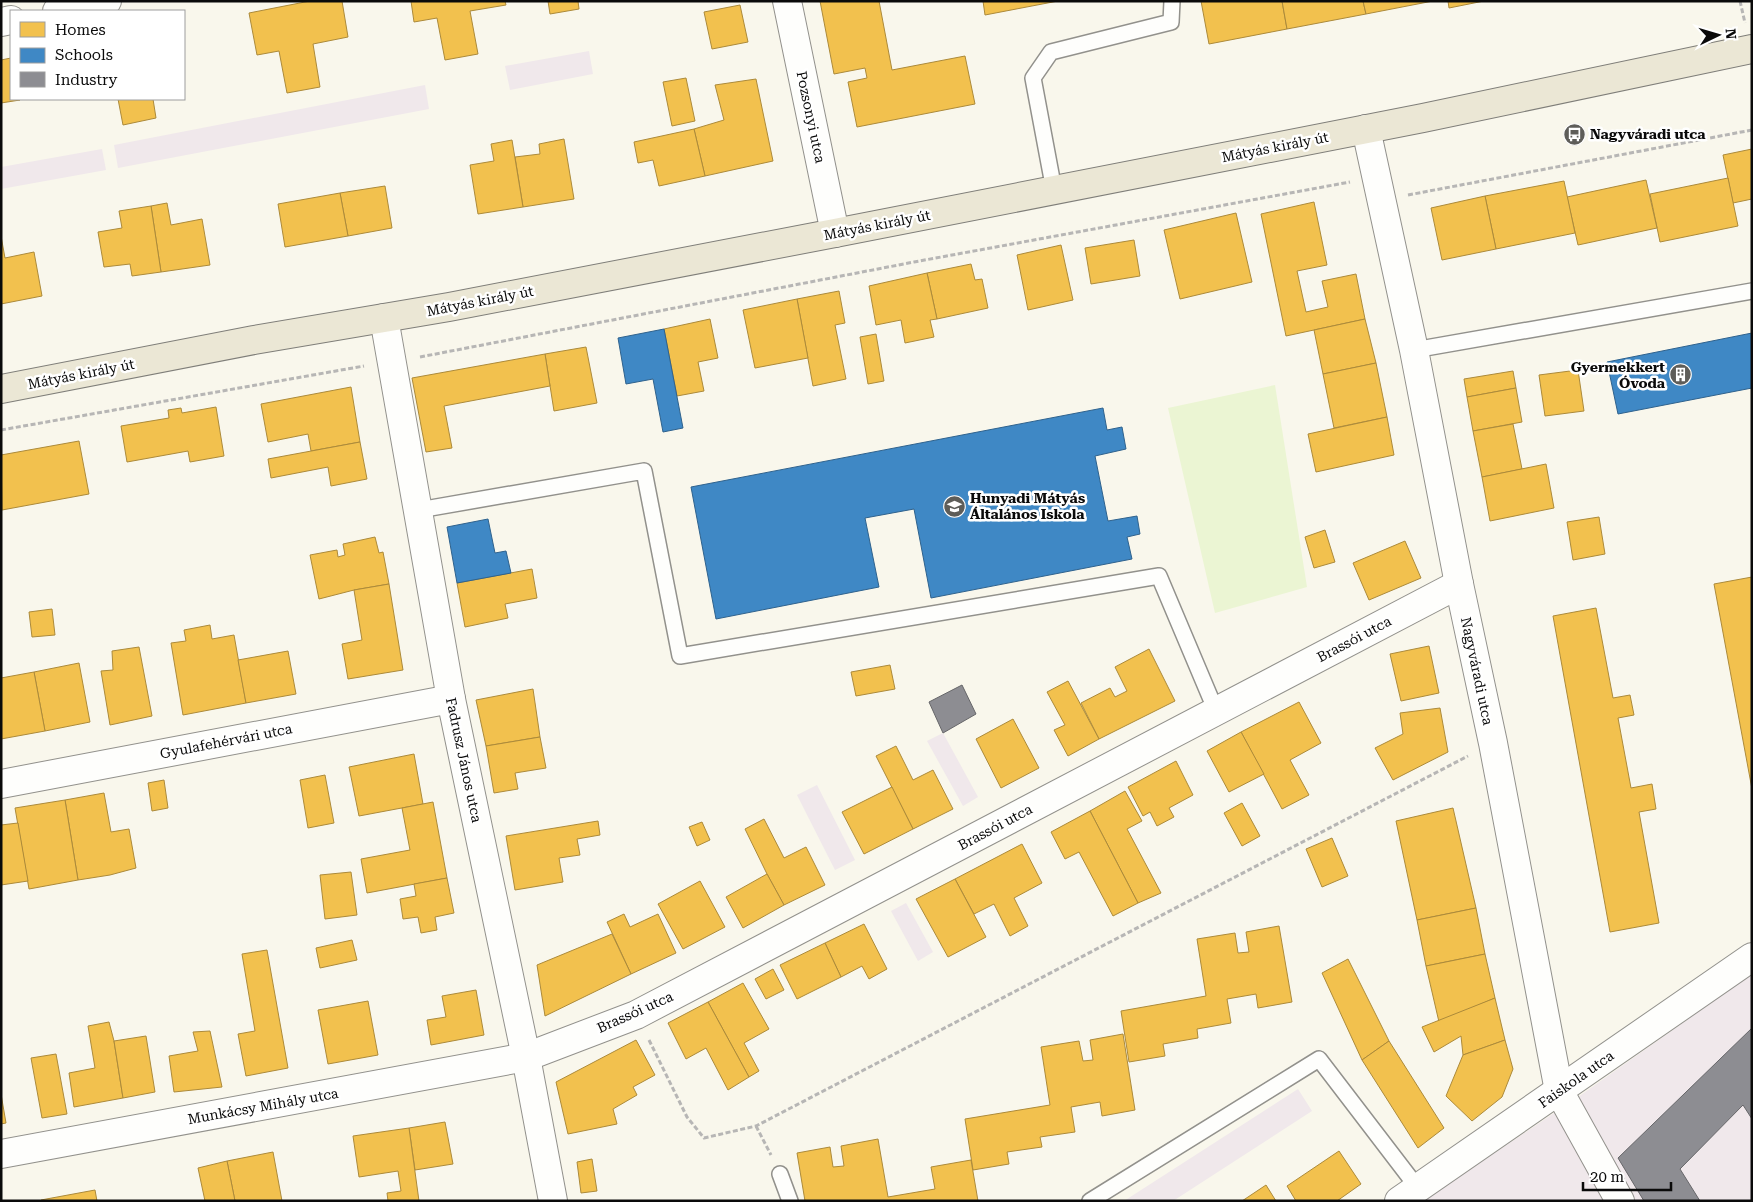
<svg xmlns="http://www.w3.org/2000/svg" width="1753" height="1202" viewBox="0 0 1753 1202" font-family="'Roboto Serif',serif">
<rect width="100%" height="100%" fill="#f9f7ec"/>
<g fill="#f0e8eb">
<path d="M589,51L593,74L510,90L505,66Z"/>
<path d="M425,85L429,109L118,168L114,145Z"/>
<path d="M102,149L106,170L1,189V167Z"/>
<path d="M943,733L978,797L963,806L927,741Z"/>
<path d="M817,785L855,860L835,870L797,795Z"/>
<path d="M906,903L933,952L918,961L891,911Z"/>
<path d="M1752,974V1201H1423L1578,1097Z"/>
<path d="M1298,1089L1312,1111L1173,1201H1124Z"/>
</g>
<path fill="#ebf5d3" d="M1275,385L1307,587L1215,613L1168,408Z"/>
<g fill="#f2c14e" stroke="#ac8a3a">
<path d="M310,1H342L348,37L313,44L320,87L287,93L279,51L257,55L249,13Z"/>
<path d="M411,1H505L506,5L470,11L478,54L445,60L437,18L414,22Z"/>
<path d="M548,1H578L579,9L550,14Z"/>
<path d="M820,1H879L892,70L965,56L975,104L857,127L848,82L867,78L865,68L834,74Z"/>
<path d="M983,1H1058L985,15Z"/>
<path d="M1201,1H1282L1287,29L1209,44Z"/>
<path d="M1282,1H1363L1366,14L1287,29Z"/>
<path d="M1363,1H1433L1366,14Z"/>
<path d="M1448,1H1484L1449,8Z"/>
<path d="M740,5L748,42L712,49L704,12Z"/>
<path d="M11,58V99L20,100L1,103V60Z"/>
<path d="M686,78L695,121L672,126L663,82Z"/>
<path d="M756,79L773,161L705,176L694,129L724,120L715,85Z"/>
<path d="M118,99H153L156,118L123,125Z"/>
<path d="M694,129L705,176L659,186L653,160L638,163L634,142Z"/>
<path d="M564,139L574,199L523,207L515,157L540,154L539,144Z"/>
<path d="M512,140L523,207L478,214L470,165L494,161L491,144Z"/>
<path d="M1752,149V199L1733,203L1723,155Z"/>
<path d="M1728,178L1738,226L1660,242L1650,194Z"/>
<path d="M1646,180L1657,228L1578,245L1567,197Z"/>
<path d="M1564,181L1575,233L1496,249L1485,196Z"/>
<path d="M385,186L392,228L348,236L340,193Z"/>
<path d="M340,193L348,236L285,247L278,204Z"/>
<path d="M1485,196L1496,249L1442,260L1431,208Z"/>
<path d="M1314,202L1327,265L1297,271L1306,312L1328,307L1322,281L1356,274L1365,319L1286,336L1261,214Z"/>
<path d="M167,203L171,225L202,219L210,265L161,272L151,206Z"/>
<path d="M151,206L161,272L132,276L130,264L104,267L98,232L122,228L119,211Z"/>
<path d="M1236,213L1252,282L1180,299L1164,230Z"/>
<path d="M1,236L5,258L34,252L42,296L1,304Z"/>
<path d="M1134,240L1140,276L1091,284L1085,248Z"/>
<path d="M1061,245L1073,300L1028,310L1017,255Z"/>
<path d="M971,264L975,280L982,279L988,308L937,319L927,273Z"/>
<path d="M927,273L937,319L930,320L934,337L905,343L901,320L876,325L869,286Z"/>
<path d="M839,291L845,323L835,325L846,379L813,386L797,299Z"/>
<path d="M797,299L808,358L755,368L743,310Z"/>
<path d="M710,319L718,358L698,362L704,391L677,396L664,329Z"/>
<path d="M1365,319L1376,363L1323,374L1314,330Z"/>
<path d="M876,334L884,381L868,384L860,337Z"/>
<path d="M586,347L597,403L554,411L545,354Z"/>
<path d="M545,354L550,386L444,406L452,448L426,452L412,378Z"/>
<path d="M1376,363L1387,417L1334,428L1323,374Z"/>
<path d="M1578,370L1584,411L1545,416L1539,375Z"/>
<path d="M1513,371L1516,388L1467,397L1464,379Z"/>
<path d="M351,387L360,442L311,451L308,434L268,442L261,404Z"/>
<path d="M1516,388L1522,422L1473,431L1467,397Z"/>
<path d="M216,407L224,456L190,462L188,451L127,462L121,426L169,418L168,410L181,408L182,413Z"/>
<path d="M1387,417L1394,455L1316,472L1308,434Z"/>
<path d="M1513,424L1522,469L1482,477L1473,431Z"/>
<path d="M79,441L89,494L2,510L1,455Z"/>
<path d="M360,442L367,479L331,486L328,467L271,478L268,459Z"/>
<path d="M1546,464L1554,508L1490,521L1482,477Z"/>
<path d="M1599,517L1605,554L1573,560L1567,522Z"/>
<path d="M1325,530L1335,562L1314,568L1305,537Z"/>
<path d="M375,537L379,553L383,552L389,584L354,590L319,599L310,555L337,550L338,557L345,555L343,544Z"/>
<path d="M1405,541L1421,578L1369,600L1353,563Z"/>
<path d="M532,569L537,598L505,604L508,618L465,627L457,583Z"/>
<path d="M1752,577V789L1714,584Z"/>
<path d="M389,584L403,670L348,679L342,644L362,640L354,590Z"/>
<path d="M1596,608L1613,698L1630,695L1634,715L1618,718L1631,788L1652,784L1656,809L1639,812L1659,923L1610,932L1553,616Z"/>
<path d="M52,609L55,635L32,637L29,612Z"/>
<path d="M210,625L212,639L234,635L246,703L183,715L171,643L186,641L184,630Z"/>
<path d="M1429,646L1439,693L1401,701L1390,654Z"/>
<path d="M139,647L152,716L110,725L101,671L113,670L112,651Z"/>
<path d="M1149,649L1175,701L1099,739L1081,703L1110,688L1115,697L1127,691L1115,667Z"/>
<path d="M288,651L296,694L246,703L238,660Z"/>
<path d="M79,663L90,722L45,731L34,672Z"/>
<path d="M890,665L895,689L856,696L851,672Z"/>
<path d="M34,672L45,731L1,739V678Z"/>
<path d="M1068,681L1099,739L1068,756L1054,730L1065,725L1047,692Z"/>
<path d="M533,689L540,737L486,746L476,700Z"/>
<path d="M1299,702L1321,743L1290,760L1309,795L1282,809L1241,732Z"/>
<path d="M1440,708L1448,752L1393,780L1375,748L1403,734L1400,713Z"/>
<path d="M1013,719L1039,768L1001,788L976,739Z"/>
<path d="M1241,732L1264,774L1229,792L1207,751Z"/>
<path d="M540,737L546,768L515,773L518,789L494,793L486,746Z"/>
<path d="M896,746L913,780L933,770L953,809L913,829L876,756Z"/>
<path d="M414,754L423,804L359,816L349,767Z"/>
<path d="M1176,761L1193,795L1169,808L1174,817L1157,826L1150,812L1143,816L1128,787Z"/>
<path d="M325,775L334,823L308,828L300,780Z"/>
<path d="M164,780L168,808L152,811L148,783Z"/>
<path d="M892,787L913,829L864,854L842,812Z"/>
<path d="M1125,791L1142,821L1127,829L1161,893L1138,903L1090,811Z"/>
<path d="M104,793L111,832L129,829L136,868L110,875L78,880L65,800Z"/>
<path d="M65,800L78,880L29,889L15,808Z"/>
<path d="M433,802L447,878L367,893L361,859L410,850L402,808Z"/>
<path d="M1242,803L1260,836L1242,846L1224,813Z"/>
<path d="M1453,808L1476,908L1417,920L1396,821Z"/>
<path d="M1090,811L1138,903L1113,916L1079,852L1065,859L1051,832Z"/>
<path d="M764,819L784,858L806,847L825,885L784,905L767,874L745,829Z"/>
<path d="M598,821L600,835L577,839L580,855L559,858L563,882L515,890L506,836Z"/>
<path d="M702,822L710,840L697,846L689,827Z"/>
<path d="M18,823L28,881L1,885V825Z"/>
<path d="M1332,838L1348,876L1322,887L1306,849Z"/>
<path d="M1022,844L1042,883L1014,898L1028,926L1010,936L994,904L974,914L955,879Z"/>
<path d="M351,872L357,915L325,919L320,875Z"/>
<path d="M767,874L784,905L743,928L726,897Z"/>
<path d="M447,878L454,913L435,917L437,930L421,933L418,917L403,919L400,899L416,896L414,884Z"/>
<path d="M955,879L986,937L948,957L916,899Z"/>
<path d="M700,881L725,927L683,949L658,904Z"/>
<path d="M1476,908L1485,954L1426,966L1417,920Z"/>
<path d="M624,914L630,927L658,914L676,953L631,974L607,922Z"/>
<path d="M864,924L887,969L869,979L862,966L841,977L825,943Z"/>
<path d="M1279,926L1292,1002L1258,1008L1256,994L1227,999L1231,1023L1197,1029L1198,1038L1163,1044L1165,1056L1129,1062L1121,1011L1206,996L1197,939L1235,933L1238,953L1249,952L1246,932Z"/>
<path d="M612,934L631,974L545,1016L537,965Z"/>
<path d="M352,940L357,960L320,968L316,948Z"/>
<path d="M825,943L841,977L797,999L780,965Z"/>
<path d="M267,950L288,1068L246,1076L238,1034L255,1031L242,954Z"/>
<path d="M1485,954L1495,998L1439,1022L1426,966Z"/>
<path d="M1348,959L1389,1041L1362,1060L1322,973Z"/>
<path d="M773,969L784,990L766,999L755,979Z"/>
<path d="M743,983L769,1029L744,1043L759,1071L749,1077L708,1002Z"/>
<path d="M476,990L484,1035L431,1045L427,1020L446,1017L442,996Z"/>
<path d="M1495,998L1505,1040L1463,1055L1461,1036L1434,1052L1422,1027Z"/>
<path d="M368,1001L378,1055L328,1064L318,1010Z"/>
<path d="M708,1002L749,1077L728,1090L706,1048L686,1059L668,1023Z"/>
<path d="M109,1022L114,1041L123,1098L74,1107L69,1073L95,1068L88,1026Z"/>
<path d="M210,1031L222,1087L174,1092L169,1056L198,1051L193,1032Z"/>
<path d="M1123,1034L1135,1110L1102,1116L1100,1102L1071,1107L1075,1132L1040,1137L1042,1147L1007,1152L1009,1164L973,1170L965,1119L1050,1105L1041,1047L1079,1041L1083,1061L1093,1060L1090,1040Z"/>
<path d="M146,1036L155,1092L123,1098L114,1041Z"/>
<path d="M636,1040L655,1075L633,1087L637,1095L613,1109L617,1124L568,1134L556,1082Z"/>
<path d="M1505,1040L1513,1069L1502,1097L1472,1121L1446,1096L1463,1055Z"/>
<path d="M1389,1041L1444,1128L1418,1148L1362,1060Z"/>
<path d="M56,1054L67,1114L42,1118L31,1058Z"/>
<path d="M1,1094L6,1123L1,1124Z"/>
<path d="M445,1122L453,1164L415,1170L409,1128Z"/>
<path d="M409,1128L419,1201H388L387,1193L401,1191L398,1171L359,1177L353,1136Z"/>
<path d="M878,1139L888,1197L935,1189L931,1167L971,1160L978,1201H805L797,1153L830,1147L833,1167L844,1166L841,1146Z"/>
<path d="M1339,1151L1361,1184L1337,1201H1296L1287,1186Z"/>
<path d="M273,1152L282,1201H235L227,1161Z"/>
<path d="M592,1159L597,1191L581,1193L577,1162Z"/>
<path d="M227,1161L235,1201H205L198,1168Z"/>
<path d="M1266,1185L1276,1201H1242Z"/>
<path d="M95,1190L97,1201H41V1200Z"/>
</g>
<g fill="#3f88c5" stroke="#2f628d">
<path d="M664,329L683,428L663,432L653,379L626,384L618,338Z"/>
<path d="M1752,333V388L1618,414L1607,362Z"/>
<path d="M1103,408L1107,430L1122,427L1126,449L1095,456L1108,521L1137,516L1140,534L1127,537L1132,559L931,598L914,509L865,518L879,587L716,619L691,487Z"/>
<path d="M488,519L495,553L506,551L511,573L457,583L447,527Z"/>
</g>
<g fill="#8d8d92" stroke="#666669">
<path d="M962,685L976,714L943,733L929,702Z"/>
<path d="M1752,1028V1119L1743,1105L1680,1169L1700,1201H1644L1618,1158Z"/>
</g>
<g fill="none" stroke-linecap="round" stroke-linejoin="round">
<defs>
<g id="service">
<path d="M1054,190L1033,78L1051,52L1171,22L1172,1"/>
<path d="M1414,350L1752,291"/>
<path d="M419,510L644,471L680,656L1159,576L1216,711"/>
<path d="M780,1174L790,1201"/>
<path d="M1090,1201L1319,1059L1417,1187"/>
</g>
<g id="minor">
<path d="M787,1L835,233"/>
<path d="M57,11L107,1"/>
<path d="M1,22L11,20"/>
<path d="M1366,129L1414,350L1459,584L1493,743L1559,1091L1620,1201"/>
<path d="M384,318L451,699L526,1057L553,1201"/>
<path d="M1,784L451,699"/>
<path d="M1,1154L526,1057L636,1015L1459,584"/>
<path d="M1399,1201L1752,957"/>
</g>
<path id="primary" d="M1,389L254,340L449,307L835,233L1423,118L1752,49"/>
</defs>
<use href="#service" stroke="#92918c" stroke-width="18"/>
<use href="#minor" stroke="#92918c" stroke-width="30"/>
<use href="#primary" stroke="#7f7e79" stroke-width="30"/>
<g stroke="#b7b6b5" stroke-width="3" stroke-dasharray="5 2.5" stroke-linecap="butt">
<path d="M1740,1L1745,23"/>
<path d="M1408,195L1752,130"/>
<path d="M420,357L914,262L1350,182"/>
<path d="M1,430L364,366"/>
<path d="M649,1040L687,1117L704,1138L756,1126L1468,756"/>
<path d="M756,1126L771,1155"/>
</g>
<use href="#service" stroke="#fefefc" stroke-width="15"/>
<use href="#minor" stroke="#fefefc" stroke-width="28"/>
<use href="#primary" stroke="#ebe7d5" stroke-width="28"/>
</g>
<defs>
<symbol id="bus-disc" viewBox="-11 -11 22 22"><circle r="9.5" fill="#5e5d59" stroke="#fff"/><path d="M-5-6H5V4H4V6H2V4H-2V6H-4V4H-5ZM-3.5-4V0h7V-4ZM-3.5 1.2v1.5H-2V1.2ZM2 1.2v1.5H3.5V1.2Z" fill="#fff"/></symbol>
<symbol id="building-disc" viewBox="-11 -11 22 22"><circle r="9.5" fill="#5e5d59" stroke="#fff"/><path d="M-4-6H4V6H1V3H-1V6H-4ZM-2.5-4.3h1.7v1.8h-1.7ZM.8-4.3h1.7v1.8H.8ZM-2.5-1h1.7V.8h-1.7ZM.8-1h1.7V.8H.8Z" fill="#fff"/></symbol>
<symbol id="school-disc" viewBox="-11 -11 22 22"><circle r="9.5" fill="#5e5d59" stroke="#fff"/><path d="M0-5L7-2L0 1L-7-2ZM-4 1L0 2.5L4 1V4Q0 6-4 4Z" fill="#fff"/></symbol>
</defs>
<g fill-rule="evenodd">
<use href="#bus-disc" x="1562" y="122" width="25" height="25"/>
<use href="#building-disc" x="1668" y="362" width="25" height="25"/>
<use href="#school-disc" x="942" y="494" width="25" height="25"/>
</g>
<g text-anchor="middle" stroke-width="5" stroke-linejoin="round" paint-order="stroke">
<g font-size="14" fill="#0a0a0a" stroke="#fff">
<text transform="translate(811 117) rotate(78)" y="5">Pozsonyi utca</text>
<text transform="translate(1275 147) rotate(-11)" y="5">Mátyás király út</text>
<text transform="translate(877 225) rotate(-11)" y="5">Mátyás király út</text>
<text transform="translate(480 301) rotate(-11)" y="5">Mátyás király út</text>
<text transform="translate(81 374) rotate(-11)" y="5">Mátyás király út</text>
<text transform="translate(1354 639) rotate(-28)" y="5">Brassói utca</text>
<text transform="translate(1477 671) rotate(78)" y="5">Nagyváradi utca</text>
<text transform="translate(226 741) rotate(-11)" y="5">Gyulafehérvári utca</text>
<text transform="translate(464 760) rotate(78)" y="5">Fadrusz János utca</text>
<text transform="translate(995 827) rotate(-28)" y="5">Brassói utca</text>
<text transform="translate(635 1012) rotate(-24)" y="5">Brassói utca</text>
<text transform="translate(1576 1079) rotate(-35)" y="5">Faiskola utca</text>
<text transform="translate(263 1106) rotate(-10)" y="5">Munkácsy Mihály utca</text>
</g>
<g font-size="14" font-weight="bold" fill="#0a0a0a" stroke="#fff" text-anchor="start">
<text x="1590" y="139">Nagyváradi utca</text>
<text x="1665" y="372" text-anchor="end">Gyermekkert<tspan x="1665" dy="16">Óvoda</tspan></text>
<text x="970" y="503">Hunyadi Mátyás<tspan x="970" dy="16">Általános Iskola</tspan></text>
</g>
</g>
<rect width="1753" height="1202" fill="none" stroke="#0a0a0a" stroke-width="5"/>
<rect x="10" y="10" width="175" height="90" fill="#ffffff" stroke="#9d9d9d"/>
<rect x="20" y="22" width="25" height="15" fill="#f2c14e" stroke="#9d9d9d"/>
<text x="55" y="35" font-size="15" fill="#0a0a0a">Homes</text>
<rect x="20" y="48" width="25" height="15" fill="#3f88c5" stroke="#9d9d9d"/>
<text x="55" y="60" font-size="15" fill="#0a0a0a">Schools</text>
<rect x="20" y="72" width="25" height="15" fill="#8d8d92" stroke="#9d9d9d"/>
<text x="55" y="85" font-size="15" fill="#0a0a0a">Industry</text>
<g transform="translate(1718 35) rotate(85)" stroke="#ffffff" stroke-width="4" paint-order="stroke">
<path d="M0-4L9 19L0 12L-9 19Z" fill="#0a0a0a"/>
<text y="-8" font-size="14" font-weight="bold" text-anchor="middle" fill="#0a0a0a">N</text>
</g>
<path d="M1583 1182v8h88v-8" fill="none" stroke="#0a0a0a" stroke-width="2.5"/>
<text x="1590" y="1182" font-size="15" fill="#0a0a0a" stroke="#ffffff" stroke-width="4" paint-order="stroke">20 m</text>
</svg>
